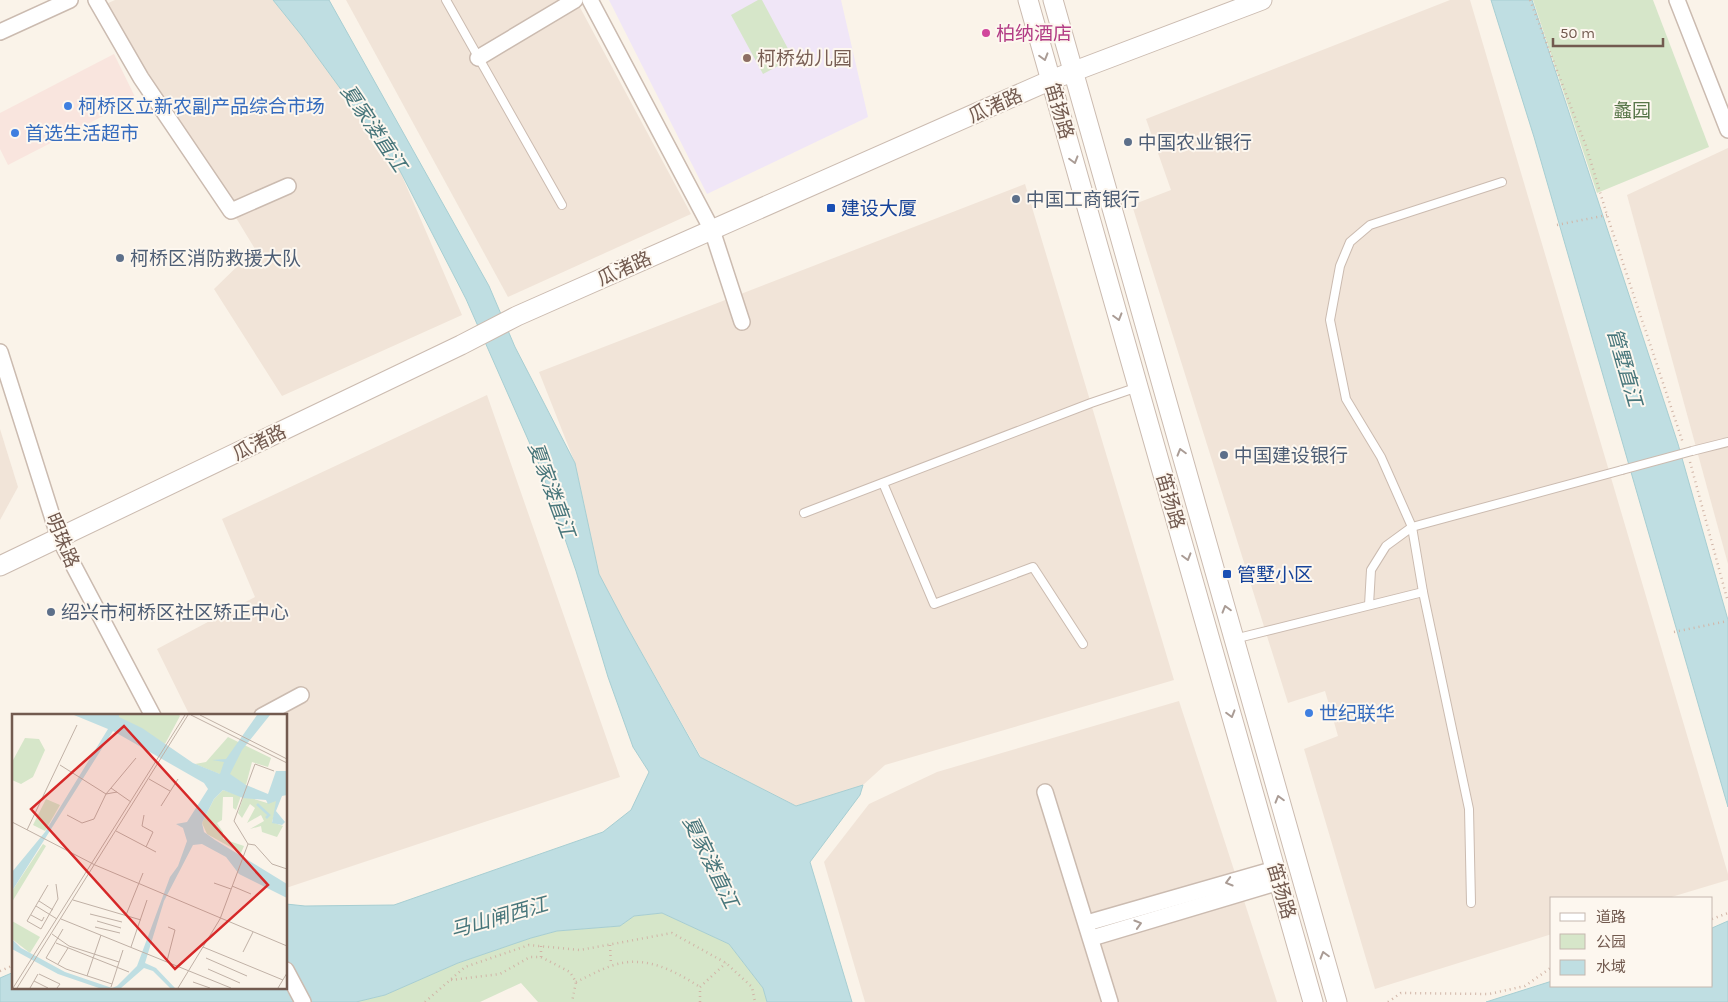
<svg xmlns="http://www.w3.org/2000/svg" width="1728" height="1002" viewBox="0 0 1728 1002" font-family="Karla,'Noto Sans SC',sans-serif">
<rect width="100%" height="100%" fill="#faf3e9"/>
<g fill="#f1e4d8">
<path d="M115,0H273L302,36L399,169L462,315L282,396L214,289L255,249L106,4Z"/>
<path d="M346,0H576L691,214L508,297Z"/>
<path d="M1450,0H1470L1728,874V880L1668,898H1552V934L1375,989L1304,749L1338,736L1325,691L1288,703L1132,205L1171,190L1146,119Z"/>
<path d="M1728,148V564L1627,195Z"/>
<path d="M1025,184L1174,680L885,765L863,785L796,806L701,757L626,625L599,574L575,463L539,372Z"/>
<path d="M487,395L620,777L286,888V716H190L157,649L255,597L222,519Z"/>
<path d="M0,429L18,487L0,520Z"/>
<path d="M1179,701L1277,1002H865L824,862L869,804L937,772Z"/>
</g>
<path fill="#f9e5de" d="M114,54L136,99L8,165L0,149V113Z"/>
<path fill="#f0e6f7" d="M609,0H841L868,117L707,194Z"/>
<g fill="#d6e6c9">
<path d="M758,0H762L793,58L763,74L731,15Z"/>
<path d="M1533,0H1653L1709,147L1597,193Z"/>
<path d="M662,913L729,944L763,988L767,1002H538L521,983L480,1002H356L385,995L458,963L531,938L557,931L620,926L634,916Z"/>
</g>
<g fill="#bfdee2" stroke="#a7ced2">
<path d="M273,0H329L489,286L515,347L575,463L599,574L626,625L700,757L796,806L863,785L860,795L810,862L852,1002H767L763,988L729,944L662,913L634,916L620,926L557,931L531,938L458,963L385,995L356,1002H0V978L14,972V988H286V904L305,906L394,905L603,832L631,810L649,772L633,747L608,677L576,571L541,469L466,299L399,169L302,36Z"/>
<path d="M1491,0H1532L1678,444L1728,620V807L1534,137Z"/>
<path d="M1728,921V1002H1486L1552,981V986H1712V928Z"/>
</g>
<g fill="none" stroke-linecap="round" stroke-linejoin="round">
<defs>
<g id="service">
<path d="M446,0L562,205"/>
<path d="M1692,451L1728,442"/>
<path d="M883,483L934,604L1033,567L1083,644"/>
<path d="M804,513L1091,403L1138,387"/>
<path d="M1369,605L1371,570L1386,546L1412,527L1622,470"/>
<path d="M1234,639L1423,592"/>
<path d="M1471,903L1469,809L1423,592L1412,527L1381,457L1346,399L1330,320L1340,266L1350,242L1370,225L1502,182"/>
</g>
<g id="minor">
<path d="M96,0L141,78L231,211L288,186"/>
<path d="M590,0L712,230L742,322"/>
<path d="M1677,0L1728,130"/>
<path d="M0,32L70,0"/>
<path d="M478,58L575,0"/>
<path d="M0,352L59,538L153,716"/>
<path d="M262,716L301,695"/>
<path d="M1045,792L1110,1002"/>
<path d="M1087,923L1275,869"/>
<path d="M1092,938L1279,882"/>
<path d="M286,970L303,1002"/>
</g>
<g id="tertiary">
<path d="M1028,0L1313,1002"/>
<path d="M1053,0L1337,1002"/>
<path d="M0,566L461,345L517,316L1051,80L1262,0"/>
</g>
</defs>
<use href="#service" stroke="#cbbbb0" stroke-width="10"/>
<use href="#minor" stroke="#cbbbb0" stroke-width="18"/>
<use href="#tertiary" stroke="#cbbbb0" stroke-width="21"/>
<g stroke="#d1b5a7" stroke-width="2.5" stroke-dasharray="1 4" stroke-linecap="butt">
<path d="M1530,0L1586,146L1607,215L1683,443"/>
<path d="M1557,225L1607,215"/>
<path d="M1690,462L1728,602"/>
<path d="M1674,632L1728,621"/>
<path d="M1712,919L1728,913"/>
<path d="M610,945L611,965"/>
<path d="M541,957V946"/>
<path d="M0,971L14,965"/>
<path d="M451,980L500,974L530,957H541L570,972L576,982L572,1002"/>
<path d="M576,982C587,977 599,970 611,966C644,954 673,970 700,987"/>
<path d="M425,1002L465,967L529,945L580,950L672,933L726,963L752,987L755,1002"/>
<path d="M700,1002V987L726,963"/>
<path d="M1388,1002L1401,993L1489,994L1525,986L1552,967"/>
</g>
<use href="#service" stroke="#fff" stroke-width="8"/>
<use href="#minor" stroke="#fff" stroke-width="15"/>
<use href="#tertiary" stroke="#fff" stroke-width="19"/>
<defs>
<path id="service-bridge" d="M1622,470L1692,451"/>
</defs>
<use href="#service-bridge" stroke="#cbbbb0" stroke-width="10" stroke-linecap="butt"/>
<use href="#service-bridge" stroke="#fff" stroke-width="8"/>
</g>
<defs><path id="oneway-chevron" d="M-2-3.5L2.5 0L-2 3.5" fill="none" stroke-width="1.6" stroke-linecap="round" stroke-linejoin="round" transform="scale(1.25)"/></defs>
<g stroke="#aa9c95">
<use href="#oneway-chevron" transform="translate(1044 57) rotate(74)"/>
<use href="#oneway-chevron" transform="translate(1074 160) rotate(74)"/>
<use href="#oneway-chevron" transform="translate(1118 317) rotate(74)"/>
<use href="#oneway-chevron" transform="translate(1181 452) rotate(-106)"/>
<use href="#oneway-chevron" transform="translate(1187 557) rotate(74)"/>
<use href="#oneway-chevron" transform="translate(1226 609) rotate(-106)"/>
<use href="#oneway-chevron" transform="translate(1231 714) rotate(74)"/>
<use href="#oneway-chevron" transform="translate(1279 799) rotate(-106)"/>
<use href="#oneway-chevron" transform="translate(1229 882) rotate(164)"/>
<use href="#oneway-chevron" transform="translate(1138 924) rotate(-17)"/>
<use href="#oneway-chevron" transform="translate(1324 955) rotate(-106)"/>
</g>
<circle fill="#d1479c" stroke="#fdf7ef" stroke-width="2" cx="986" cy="33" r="5"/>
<circle fill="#8d6e63" stroke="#fdf7ef" stroke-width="2" cx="747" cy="58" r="5"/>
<g fill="#3f7fe0" stroke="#fdf7ef" stroke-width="2">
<circle cx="68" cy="106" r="5"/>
<circle cx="15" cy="133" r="5"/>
<circle cx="1309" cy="713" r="5"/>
</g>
<g fill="#5c6f8a" stroke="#fdf7ef" stroke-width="2">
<circle cx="1128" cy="142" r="5"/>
<circle cx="1016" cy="199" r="5"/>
<circle cx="120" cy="258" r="5"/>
<circle cx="1224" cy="455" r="5"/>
<circle cx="51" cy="612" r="5"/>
</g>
<g fill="#1a4fb4" stroke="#fdf7ef" stroke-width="2">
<rect x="826" y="203" width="10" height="10" rx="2.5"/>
<rect x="1222" y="569" width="10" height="10" rx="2.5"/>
</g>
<g text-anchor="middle" stroke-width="4" stroke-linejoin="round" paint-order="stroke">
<g font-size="19" fill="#b23c85" stroke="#fdf7ef" text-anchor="start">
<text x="996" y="40">柏纳酒店</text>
</g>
<g font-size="19" fill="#785e54" stroke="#fdf7ef" text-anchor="start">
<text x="757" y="65">柯桥幼儿园</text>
</g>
<g font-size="19" fill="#725a4f" stroke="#fdf7ef">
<text transform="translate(995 105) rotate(-24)" y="7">瓜渚路</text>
<text transform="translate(1060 111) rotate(74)" y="7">笛扬路</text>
<text transform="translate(624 268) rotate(-24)" y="7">瓜渚路</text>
<text transform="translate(259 442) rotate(-26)" y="7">瓜渚路</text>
<text transform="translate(1171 501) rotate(74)" y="7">笛扬路</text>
<text transform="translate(63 540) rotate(67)" y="7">明珠路</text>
<text transform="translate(1282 891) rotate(74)" y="7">笛扬路</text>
</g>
<g font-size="19" fill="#366cbe" stroke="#fdf7ef" text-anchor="start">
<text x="78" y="113">柯桥区立新农副产品综合市场</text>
<text x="25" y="140">首选生活超市</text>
<text x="1319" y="720">世纪联华</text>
</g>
<g font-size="19" fill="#587649" stroke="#fdf7ef">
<text x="1632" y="117">蠡园</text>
</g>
<g font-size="19" fill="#4e5e75" stroke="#fdf7ef" text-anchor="start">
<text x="1138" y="149">中国农业银行</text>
<text x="1026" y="206">中国工商银行</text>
<text x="130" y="265">柯桥区消防救援大队</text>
<text x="1234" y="462">中国建设银行</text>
<text x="61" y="619">绍兴市柯桥区社区矫正中心</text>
</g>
<g font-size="19" fill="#164399" stroke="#fdf7ef" text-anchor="start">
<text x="841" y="215">建设大厦</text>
<text x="1237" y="581">管墅小区</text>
</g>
<g font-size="20" font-style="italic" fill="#48767b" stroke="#fdf7ef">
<text transform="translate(374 128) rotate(56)" y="7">夏家溇直江</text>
<text transform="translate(1625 367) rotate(74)" y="7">管墅直江</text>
<text transform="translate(552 490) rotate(70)" y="7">夏家溇直江</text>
<text transform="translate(711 862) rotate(64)" y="7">夏家溇直江</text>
<text transform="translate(499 917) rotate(-16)" y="7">马山闸西江</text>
</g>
</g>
<g transform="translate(12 714)">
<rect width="275" height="275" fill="#faf3e9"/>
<path d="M101,1H167L168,2L153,30ZM216,23L259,44L256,53L240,48L234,71L183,50L194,48ZM13,24L27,25L33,36L21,63L9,70L0,66V48ZM211,76L229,82L224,96L221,94V83H211L210,106L205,109L211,118V125L232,132L229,139L195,120L190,109L202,85ZM236,83L255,89L261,86L266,88L260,108L271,112L265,123L250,118L249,112L238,115L252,107L249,101L235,109L243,94L238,90L230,104L226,99L231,84ZM34,85L48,91L33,117L21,111ZM31,130L34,132L0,188V177ZM0,207L28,223L18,239L0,225Z" fill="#d6e6c9"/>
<path d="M62,1H107V3L130,14L181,49L208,60L212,48L200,46L214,45L245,1H258L230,36L218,60L234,71L256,80L264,57H275V81L270,82L264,97L273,108L270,111L260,109L264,87L256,90L254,86L231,84L211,76L202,85L190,109L192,118L203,126L275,170V184L227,160L214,143L190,130L181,131L152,187L133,249L144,254L163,274H158L141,257L132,254L109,274H87L46,260L0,235V225L9,234L53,258L100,274L105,272L125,252L158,163L166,152L175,127L171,114L164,110L175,108L196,75L192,69L101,17L0,177V158L33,118L96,15Z" fill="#bfdee2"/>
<path fill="none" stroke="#bfdee2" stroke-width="2.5" d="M245,90L257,101L254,104"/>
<path fill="none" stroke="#c0b1a6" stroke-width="1" d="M179,1L275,49M188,1L275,45M48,51L94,80L105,78M262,57L243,50L222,107L236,130L243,131L260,150L275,155M137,65L158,77M99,74L119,88M149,92L166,65M55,101L70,109L82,105L94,80L124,44M132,101L130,112L141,118L134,133M0,108L83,151L275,232M15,116L65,11M104,117L144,138M202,169L219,175M36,171L15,207L29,215L46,185L44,170M220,172L239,180M61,186L129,206M27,187L41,196M24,192L45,205M78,200L110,208M19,201L30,207L32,203M114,201L131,159M49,205L219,274M85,207L109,214M83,213L108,219M51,215L34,244L54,255L100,270M40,220L57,232L107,248M44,229L117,258M119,233L135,186M191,233L271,266M231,238L241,218M194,244L235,262M155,247L163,216L156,213M46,250L56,234M196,255L228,269M27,260L48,270L45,274M75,262L89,221M22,267L36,274M181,268L198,274M99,273L111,236M1,274L173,1M5,274L176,1M18,274L26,260M166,274L208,205L236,130M266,274L275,259"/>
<path fill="#d62828" fill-opacity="0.15" stroke="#d62828" stroke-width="2.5" d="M112,12L256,171L163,255L19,95Z"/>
<rect width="275" height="275" fill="none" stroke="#725a4f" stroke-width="2.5"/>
</g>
<rect x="1550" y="897" width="162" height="90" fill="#fdf7ef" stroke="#c5b8af"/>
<rect x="1560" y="913" width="25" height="8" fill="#ffffff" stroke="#c5b8af"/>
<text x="1596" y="922" font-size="15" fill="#725a4f">道路</text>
<rect x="1560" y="934" width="25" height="15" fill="#d6e6c9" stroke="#c5b8af"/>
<text x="1596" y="947" font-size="15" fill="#725a4f">公园</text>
<rect x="1560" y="960" width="25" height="15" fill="#bfdee2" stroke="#c5b8af"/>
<text x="1596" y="972" font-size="15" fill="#725a4f">水域</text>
<path d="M1553 38v8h110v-8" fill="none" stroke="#725a4f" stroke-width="2.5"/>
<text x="1560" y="38" font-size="15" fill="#725a4f" stroke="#fdf7ef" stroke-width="4" paint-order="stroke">50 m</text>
</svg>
